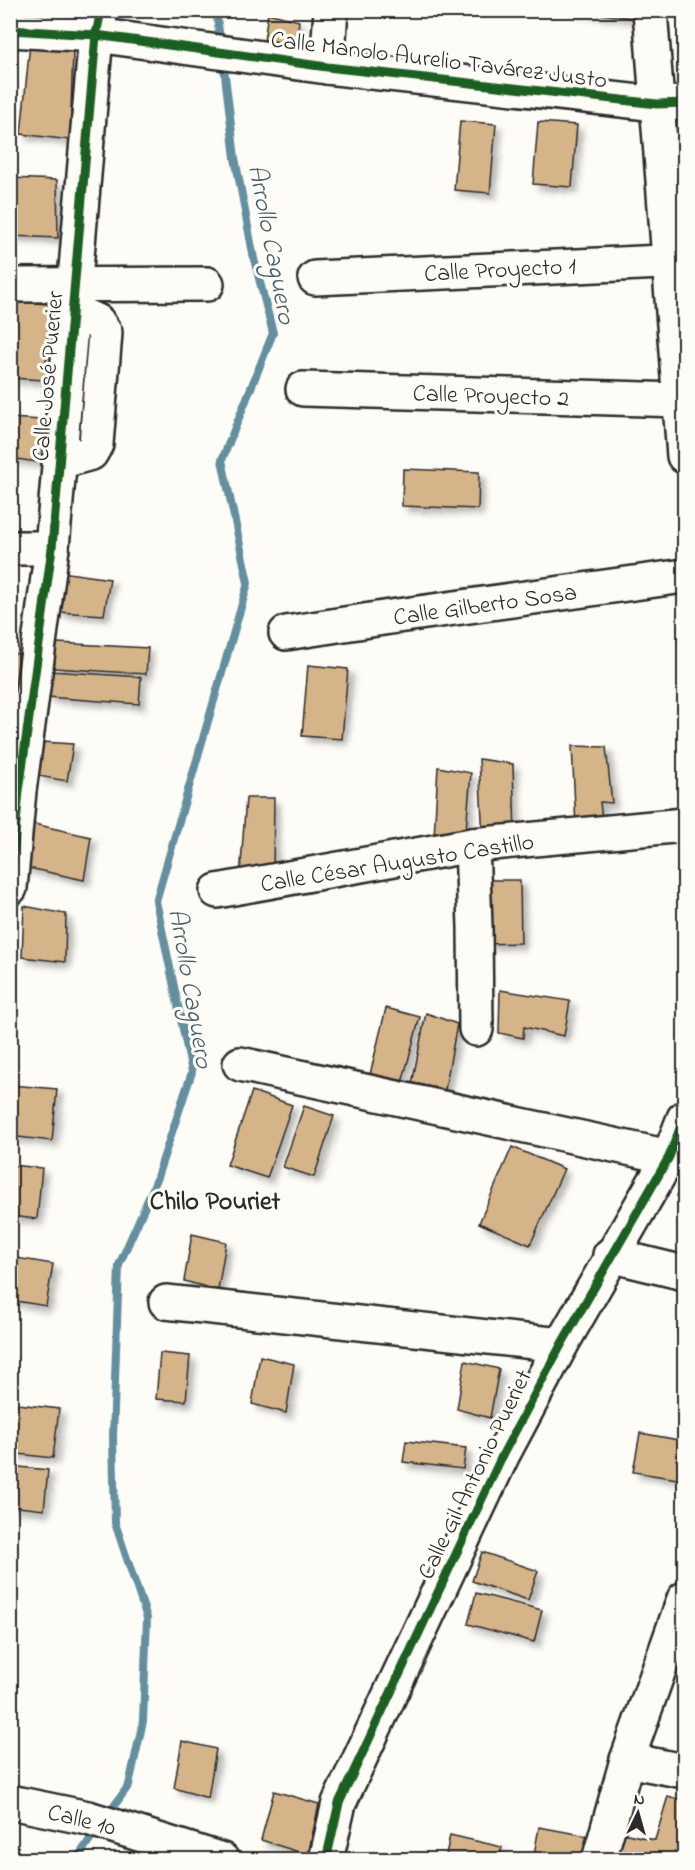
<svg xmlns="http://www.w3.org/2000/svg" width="695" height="1870" viewBox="0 0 695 1870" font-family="'Indie Flower',sans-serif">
<defs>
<filter id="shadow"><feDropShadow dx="5.5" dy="5.5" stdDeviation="3" flood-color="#0004"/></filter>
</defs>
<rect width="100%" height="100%" fill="#fdfcf7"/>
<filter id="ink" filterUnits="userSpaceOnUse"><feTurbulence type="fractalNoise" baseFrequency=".0167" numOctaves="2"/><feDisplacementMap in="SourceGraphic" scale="12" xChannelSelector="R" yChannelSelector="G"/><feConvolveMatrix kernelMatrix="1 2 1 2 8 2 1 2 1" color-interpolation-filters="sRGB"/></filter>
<g filter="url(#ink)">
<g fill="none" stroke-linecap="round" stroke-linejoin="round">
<g stroke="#648f9e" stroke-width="8">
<path d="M216,10L221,46"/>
<path d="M107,1816L129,1785L143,1721L147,1618L115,1523L113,1437L119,1265L154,1186L192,1072L156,901L248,583L222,460L273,333L254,259L235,158L223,59"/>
<path d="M76,1860L97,1829"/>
</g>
</g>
<g fill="#d6b489" stroke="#2b2b2b" stroke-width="1.5" filter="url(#shadow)">
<path d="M35,10H76L75,19L34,13Z"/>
<path d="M567,10H640V19Z"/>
<path d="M268,13L299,21L295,55L263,48Z"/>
<path d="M30,43L73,50L70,140L21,134Z"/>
<path d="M460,121L496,124L490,193L454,190Z"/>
<path d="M538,122L577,125L572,187L533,184Z"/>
<path d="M10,178L57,180L58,238L10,236Z"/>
<path d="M10,302L50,304L45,380L10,378Z"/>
<path d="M10,418L41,420L37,462L10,458Z"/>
<path d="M403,469L479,472L478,509L402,506Z"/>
<path d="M61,572L110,579L104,615L58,612Z"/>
<path d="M57,643L148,648L146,674L54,668Z"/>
<path d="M10,653L20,654L11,732H10Z"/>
<path d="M308,665L348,669L342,739L302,736Z"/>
<path d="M50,671L141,677L139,704L47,697Z"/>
<path d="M42,742L73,744L67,781L38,776Z"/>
<path d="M572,746L606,747L612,803L600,802L603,829L576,827Z"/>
<path d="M479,759L513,764L515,837L483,839Z"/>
<path d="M438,767L471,773L465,842L434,838Z"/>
<path d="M246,798H274L273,877H240Z"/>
<path d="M30,823L91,837L84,880L24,867Z"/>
<path d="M487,880H520L521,943L487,944Z"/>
<path d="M24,906L66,914L65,962L22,957Z"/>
<path d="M500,990L570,1001L564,1036L524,1027L523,1038L499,1033Z"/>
<path d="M386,1008L420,1017L399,1094L367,1087Z"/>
<path d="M426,1013L457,1024L443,1101L410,1094Z"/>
<path d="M11,1085L57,1089L52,1141L10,1136Z"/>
<path d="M252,1091L292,1105L267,1178L227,1165Z"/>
<path d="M304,1106L334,1116L314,1177L283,1167Z"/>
<path d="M512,1147L564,1169L530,1245L479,1223Z"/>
<path d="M10,1165L42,1168L37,1219L10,1216Z"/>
<path d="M192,1234L226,1242L218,1290L184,1281Z"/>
<path d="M10,1257L53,1264L46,1306L10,1300Z"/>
<path d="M160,1353L190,1356L186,1401L156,1399Z"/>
<path d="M260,1356L294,1364L286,1413L252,1404Z"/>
<path d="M465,1361L499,1369L490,1418L457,1409Z"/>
<path d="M10,1403L59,1409L53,1458L10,1453Z"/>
<path d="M640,1433L684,1441V1480L633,1472Z"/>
<path d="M406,1441L466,1448L463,1469L403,1462Z"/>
<path d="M10,1466L48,1470L44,1510L10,1506Z"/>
<path d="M482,1552L538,1571L528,1600L472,1581Z"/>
<path d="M476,1593L542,1610L534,1642L468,1624Z"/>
<path d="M182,1741L216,1749L208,1798L174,1788Z"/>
<path d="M274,1791L319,1804L308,1855L261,1840Z"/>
<path d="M668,1796L684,1801V1860H612L618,1832L655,1840Z"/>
<path d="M539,1827L588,1836L584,1860H533Z"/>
<path d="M450,1835L502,1847L499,1860H445Z"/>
</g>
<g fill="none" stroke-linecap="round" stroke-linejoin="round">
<defs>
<g id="minor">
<path d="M650,10L684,456"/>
<path d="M10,30L96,35L327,67L657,104L684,103"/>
<path d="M327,67L331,10"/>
<path d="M315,278L684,261"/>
<path d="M10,285L207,284"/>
<path d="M303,389L680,400"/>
<path d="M59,462L91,453L96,444L105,333L97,321L72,311"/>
<path d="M10,548H52"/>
<path d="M286,633L390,617L684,576"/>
<path d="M472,845L475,927L476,1029"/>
<path d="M10,888L19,791L52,548L96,35L101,10"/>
<path d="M217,891L472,845L684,825"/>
<path d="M240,1064L669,1157"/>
<path d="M610,1255L684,1273"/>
<path d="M166,1302L561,1345"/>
<path d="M627,1760L684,1771"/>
<path d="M10,1802L88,1818L222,1860"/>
<path d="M326,1860L339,1803L503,1454L561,1345L669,1157L684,1118"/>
<path d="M599,1860L627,1760L684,1599"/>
</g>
</defs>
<use href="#minor" stroke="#2b2b2b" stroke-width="38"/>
<use href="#minor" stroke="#fdfcf7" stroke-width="33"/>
<defs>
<g id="cycleway">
<path d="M10,30L96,35L327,67L657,104L684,103"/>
<path d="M10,888L19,791L52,548L96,35L101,10"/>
<path d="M326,1860L339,1803L503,1454L561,1345L669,1157L684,1118"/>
</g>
</defs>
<use href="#cycleway" stroke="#fdfcf7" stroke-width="13"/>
<use href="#cycleway" stroke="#1b5e20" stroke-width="9"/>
</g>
</g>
<g text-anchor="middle" stroke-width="6" stroke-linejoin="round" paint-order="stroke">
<g font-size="24" fill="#2b2b2b" stroke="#fdfcf7">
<text transform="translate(439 59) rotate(7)" y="8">Calle Manolo Aurelio Tavárez Justo</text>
<text transform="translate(500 269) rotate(-3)" y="8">Calle Proyecto 1</text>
<text transform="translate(47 376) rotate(-85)" y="8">Calle José Puerier</text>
<text transform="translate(491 395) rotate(2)" y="8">Calle Proyecto 2</text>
<text transform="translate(485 604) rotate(-8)" y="8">Calle Gilberto Sosa</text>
<text transform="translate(397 862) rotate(-9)" y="8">Calle César Augusto Castillo</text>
<text transform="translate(474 1474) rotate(-64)" y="8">Calle Gil Antonio Pueriet</text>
<text transform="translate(82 1819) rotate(14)" y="8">Calle 10</text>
</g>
<g font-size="26" font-style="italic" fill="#485d65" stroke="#fdfcf7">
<text transform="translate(273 244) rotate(79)" y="9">Arrollo Caguero</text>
<text transform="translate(192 988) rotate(80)" y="9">Arrollo Caguero</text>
</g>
<g font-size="26" font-weight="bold" fill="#2b2b2b" stroke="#fdfcf7">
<text x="215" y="1209">Chilo Pouriet</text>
</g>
</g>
<rect width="695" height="1870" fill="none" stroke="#fdfcf7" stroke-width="36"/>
<rect x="18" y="18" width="659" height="1834" fill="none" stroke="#2b2b2b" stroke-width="2" filter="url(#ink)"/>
<g transform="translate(638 1813) rotate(5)" stroke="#fdfcf7" stroke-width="4.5" paint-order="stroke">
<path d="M0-4.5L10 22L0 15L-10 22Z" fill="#2b2b2b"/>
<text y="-9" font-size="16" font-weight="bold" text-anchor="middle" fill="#2b2b2b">N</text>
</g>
</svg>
